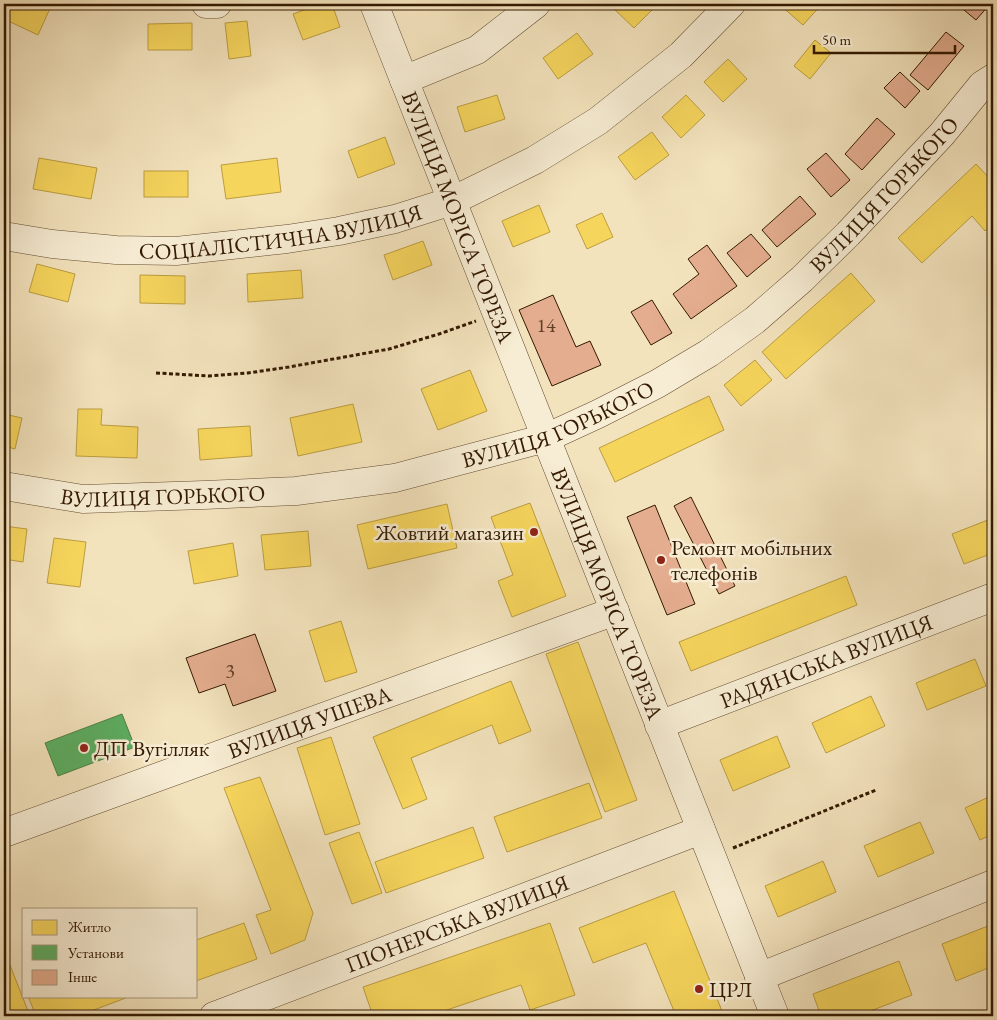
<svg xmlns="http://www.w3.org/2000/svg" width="997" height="1020" viewBox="0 0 997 1020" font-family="'EB Garamond',serif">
<rect width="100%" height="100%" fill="#f3e3bd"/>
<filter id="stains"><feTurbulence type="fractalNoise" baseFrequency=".004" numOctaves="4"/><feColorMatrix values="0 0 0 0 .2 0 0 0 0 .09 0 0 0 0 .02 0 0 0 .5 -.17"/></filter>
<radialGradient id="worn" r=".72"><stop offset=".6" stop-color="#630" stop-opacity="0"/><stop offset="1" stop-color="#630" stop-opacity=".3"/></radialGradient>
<g fill="#f6d55c" stroke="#bc9d40">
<path d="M4,4H52L38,35L4,19Z"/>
<path d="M320,4H332L340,27L303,40L293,14Z"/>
<path d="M618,4H658L634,28L613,8Z"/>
<path d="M781,4H822L803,25L780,5Z"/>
<path d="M247,21L251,56L229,59L225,23Z"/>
<path d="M192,23V50H148V24Z"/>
<path d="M577,33L593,54L558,79L543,58Z"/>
<path d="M815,40L831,53L810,79L794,66Z"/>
<path d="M728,59L747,79L723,102L704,82Z"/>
<path d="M497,95L505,119L465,132L457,107Z"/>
<path d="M686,95L705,115L681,138L662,117Z"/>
<path d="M652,132L669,155L635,180L618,157Z"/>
<path d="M385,137L395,164L358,178L348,151Z"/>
<path d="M39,158L97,168L91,199L33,189Z"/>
<path d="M277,158L281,192L226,199L221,165Z"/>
<path d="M976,164L993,182V223L985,231L972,216L922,263L898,238Z"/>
<rect x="144" y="171" width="44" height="26"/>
<path d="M539,205L550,232L513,247L502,221Z"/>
<path d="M602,213L613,237L587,249L576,225Z"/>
<path d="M423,241L432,265L393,280L384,255Z"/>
<path d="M37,264L75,274L68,302L29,292Z"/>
<path d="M301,270L303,298L248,302L247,274Z"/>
<path d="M851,273L875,301L786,379L762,352Z"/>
<path d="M140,275L185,276V304L140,303Z"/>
<path d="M755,360L772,380L741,406L724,385Z"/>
<path d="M470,370L487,411L438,430L421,389Z"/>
<path d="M709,396L724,430L615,482L599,448Z"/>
<path d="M353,404L362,442L298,456L290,418Z"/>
<path d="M78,409H102L101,425L138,427L137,458L76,456Z"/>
<path d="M4,414L22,418L15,449L4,446Z"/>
<path d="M250,426L252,456L200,460L198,429Z"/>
<path d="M530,503L566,596L512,617L498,581L513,575L491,517Z"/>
<path d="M447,504L457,548L368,569L357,525Z"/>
<path d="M993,518V553L964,564L952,534Z"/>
<path d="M4,526L27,529L23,562L4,559Z"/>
<path d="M308,531L311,566L265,570L261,535Z"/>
<path d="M54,538L86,542L80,587L47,583Z"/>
<path d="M233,543L238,576L194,584L188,551Z"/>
<path d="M846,576L857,605L691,671L679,642Z"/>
<path d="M341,621L357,672L325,682L309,631Z"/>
<path d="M578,642L637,800L605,812L546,654Z"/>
<path d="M975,659L986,686L927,710L916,683Z"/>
<path d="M511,681L531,731L499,744L492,725L411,758L427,799L403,809L373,737Z"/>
<path d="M871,696L885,726L826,753L812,723Z"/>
<path d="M777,736L790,767L733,791L720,760Z"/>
<path d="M331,737L360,824L325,835L297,748Z"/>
<path d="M260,777L313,913L305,940L271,954L256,915L271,910L224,788Z"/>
<path d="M589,783L602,818L507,852L494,817Z"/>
<path d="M993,795V834L980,840L965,808Z"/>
<path d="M920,822L934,853L878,877L864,846Z"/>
<path d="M473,827L484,858L386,893L375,862Z"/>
<path d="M359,832L382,893L352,904L329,843Z"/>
<path d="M823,861L836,892L778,917L765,886Z"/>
<path d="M674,891L724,1016H676L646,943L593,963L579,928Z"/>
<path d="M244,923L257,959L196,981V940Z"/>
<path d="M550,923L575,995L530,1010L521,985L432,1015L433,1016H373L363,987Z"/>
<path d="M993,924V966L956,981L942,944Z"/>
<path d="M4,950L30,1016H4Z"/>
<path d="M899,961L912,995L860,1015V1016H821L813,994Z"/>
<path d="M28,996H131L78,1016H36Z"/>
</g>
<path fill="#5aae61" stroke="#4e8144" d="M122,714L135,747L58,776L45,743Z"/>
<g fill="#e4ad8f" stroke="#331900">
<path d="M959,4H990L976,20L958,5Z"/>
<path d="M946,32L964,46L928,90L910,75Z"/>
<path d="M900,72L920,91L905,108L884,88Z"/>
<path d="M877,118L895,134L862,170L845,154Z"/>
<path d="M826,153L850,180L831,197L807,169Z"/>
<path d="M800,196L816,214L777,247L762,230Z"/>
<path d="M751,234L771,257L747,277L727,253Z"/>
<path d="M707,245L737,286L691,319L673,294L699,274L688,259Z"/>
<path d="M553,295L576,347L590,341L601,365L552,386L519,310Z"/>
<path d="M652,300L672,333L651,345L631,312Z"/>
<path d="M691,497L735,586L719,594L674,506Z"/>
<path d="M655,505L695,604L667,615L627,517Z"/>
<path d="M255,634L276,691L233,706L225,684L199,693L186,658Z"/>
</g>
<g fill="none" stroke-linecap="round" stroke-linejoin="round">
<defs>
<g id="minor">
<path d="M206,4H217"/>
<path id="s1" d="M374,4L775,1016"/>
<path d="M404,80L477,50L536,4"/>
<path id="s2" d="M4,236L52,244L116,250L176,251L287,239L339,231L395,219L452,201L535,160L598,121L681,55L731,4"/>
<path id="s3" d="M4,486L83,499L204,495L296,491L395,478L546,438L598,414L657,384L709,353L755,320L802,279L848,234L942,134L982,85L993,78"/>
<path id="s4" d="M659,725L993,597"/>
<path id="s5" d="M4,833L615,611"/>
<path d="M759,977L993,884"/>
<path id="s6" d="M214,1016L701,830"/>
</g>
</defs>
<use href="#minor" stroke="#634c2f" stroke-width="29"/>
<g stroke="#331900" stroke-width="3" stroke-dasharray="4 2.5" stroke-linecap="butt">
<path d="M156,373L209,376L248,373L289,367L389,349L439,334L476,321"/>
<path d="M733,848L876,790"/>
</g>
<use href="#minor" stroke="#f7edd4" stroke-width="28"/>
</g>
<g fill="#8f2418" stroke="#f7edd4" stroke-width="2">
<circle cx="534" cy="532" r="5"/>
<circle cx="661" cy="560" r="5"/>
<circle cx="84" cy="748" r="5"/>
<circle cx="699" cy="989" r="5"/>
</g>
<g text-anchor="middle" stroke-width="5" stroke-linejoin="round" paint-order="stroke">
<g font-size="20" fill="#5f3e24">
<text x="546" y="332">14</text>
<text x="230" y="678">3</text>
</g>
<g font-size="22" fill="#331900" stroke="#f7edd4">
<text dy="8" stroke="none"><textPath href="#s3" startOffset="970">ВУЛИЦЯ ГОРЬКОГО</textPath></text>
<text dy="8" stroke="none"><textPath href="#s1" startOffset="229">ВУЛИЦЯ МОРІСА ТОРЕЗА</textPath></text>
<text dy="8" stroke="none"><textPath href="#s2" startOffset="279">СОЦІАЛІСТИЧНА ВУЛИЦЯ</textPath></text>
<text dy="8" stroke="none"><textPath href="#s3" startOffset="565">ВУЛИЦЯ ГОРЬКОГО</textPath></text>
<text dy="8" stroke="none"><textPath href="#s3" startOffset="160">ВУЛИЦЯ ГОРЬКОГО</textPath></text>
<text dy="8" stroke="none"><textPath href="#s1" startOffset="634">ВУЛИЦЯ МОРІСА ТОРЕЗА</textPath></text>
<text dy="8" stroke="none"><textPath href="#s4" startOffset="179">РАДЯНСЬКА ВУЛИЦЯ</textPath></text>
<text dy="8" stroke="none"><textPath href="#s5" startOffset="325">ВУЛИЦЯ УШЕВА</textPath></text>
<text dy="8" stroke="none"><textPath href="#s6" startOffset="260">ПІОНЕРСЬКА ВУЛИЦЯ</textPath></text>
</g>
<g font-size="22" fill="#331900" stroke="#f7edd4" text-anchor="start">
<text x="524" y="540" text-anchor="end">Жовтий магазин</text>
<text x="671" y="555">Ремонт мобільних<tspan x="671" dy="25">телефонів</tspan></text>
<text x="94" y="756">ДП Вугілляк</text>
<text x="709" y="997">ЦРЛ</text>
</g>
</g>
<rect width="997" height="1020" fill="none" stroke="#f3e3bd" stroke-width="20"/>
<rect x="5" y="5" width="987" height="1010" fill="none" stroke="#331900" stroke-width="2.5"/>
<rect x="10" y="10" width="977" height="1000" fill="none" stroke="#331900"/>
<rect x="22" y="908" width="175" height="90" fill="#f7edd4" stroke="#a9987f"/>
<rect x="32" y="920" width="25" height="15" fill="#f6d55c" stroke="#a9987f"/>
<text x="68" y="932" font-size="15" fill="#331900">Житло</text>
<rect x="32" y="945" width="25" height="15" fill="#5aae61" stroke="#a9987f"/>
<text x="68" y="958" font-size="15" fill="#331900">Установи</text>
<rect x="32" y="970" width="25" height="15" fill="#e4ad8f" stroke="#a9987f"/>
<text x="68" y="982" font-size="15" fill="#331900">Інше</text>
<path d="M814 45v8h141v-8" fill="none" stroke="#331900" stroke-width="2.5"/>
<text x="822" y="45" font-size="15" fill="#331900" stroke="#f7edd4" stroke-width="4" paint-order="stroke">50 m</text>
<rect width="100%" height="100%" filter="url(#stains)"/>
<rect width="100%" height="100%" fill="url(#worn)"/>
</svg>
